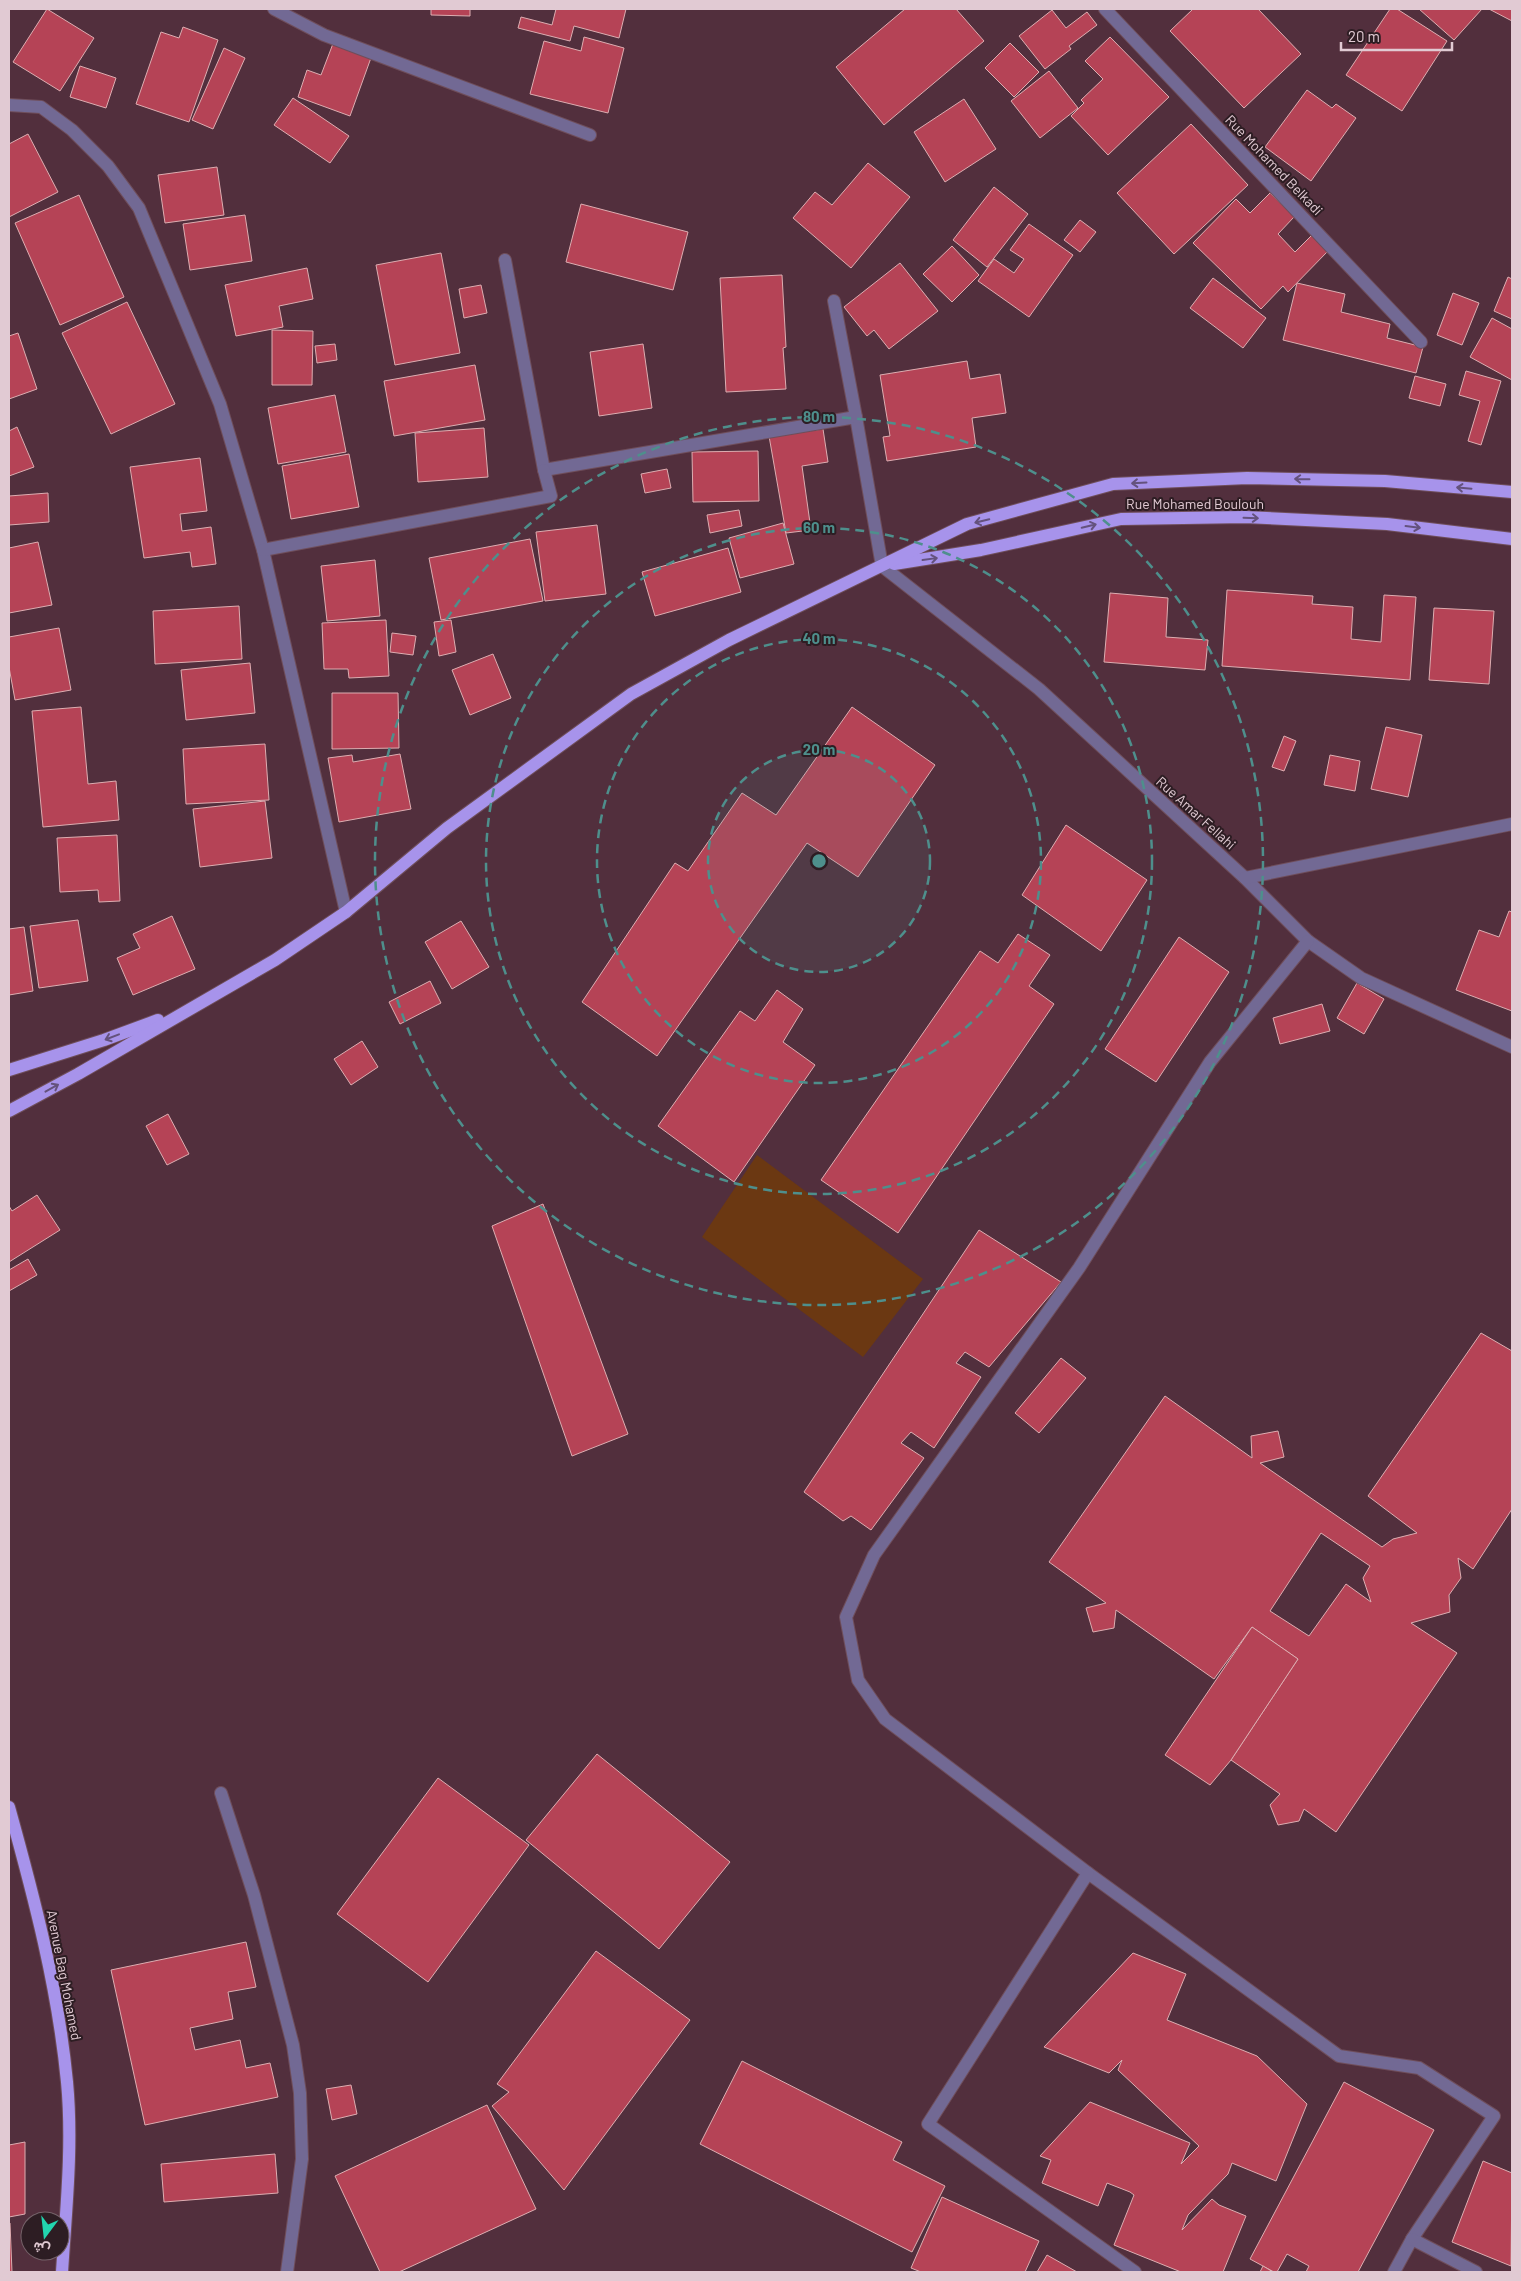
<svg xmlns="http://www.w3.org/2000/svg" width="1521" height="2281" viewBox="0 0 1521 2281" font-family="Barlow,Vazirmatn,sans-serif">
<rect width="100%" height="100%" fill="#522f3d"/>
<path fill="#6b3812" d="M757,1155L923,1279L863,1357L702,1237Z"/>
<g fill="#b54356" stroke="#ddadb1" fill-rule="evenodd">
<path d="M47,9L94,38L60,91L13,62Z"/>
<path d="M431,9H470V16L431,15Z"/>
<path d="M556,9H626L619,38L574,26L570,41L518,28L521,17L552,25Z"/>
<path d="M905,9H956L984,41L884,125L836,67Z"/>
<path d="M1193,9H1258L1301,54L1244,108L1170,31Z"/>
<path d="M1390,9H1397L1447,41L1402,111L1346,75Z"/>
<path d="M1419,9H1482L1454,40Z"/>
<path d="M1489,9H1512V21Z"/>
<path d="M1052,10L1066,28L1087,12L1097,25L1069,46L1071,49L1045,69L1019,36Z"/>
<path d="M183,27L218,40L189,122L136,104L161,32L179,38Z"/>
<path d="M584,37L624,48L608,113L530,94L544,41L581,51Z"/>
<path d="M1110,37L1169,97L1108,155L1071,116L1084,103L1081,100L1103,79L1085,61Z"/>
<path d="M334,41L372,55L350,116L298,97L307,70L321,75Z"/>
<path d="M1010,43L1039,72L1014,97L985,68Z"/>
<path d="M224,48L245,58L213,129L192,120Z"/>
<path d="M80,66L116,78L106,108L70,97Z"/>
<path d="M1049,71L1078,108L1040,138L1011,101Z"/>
<path d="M1307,90L1332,108L1336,104L1356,118L1311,181L1265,147Z"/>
<path d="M293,98L349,136L330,163L274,125Z"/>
<path d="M964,99L996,149L945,182L914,132Z"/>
<path d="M1191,124L1248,185L1174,254L1117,193Z"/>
<path d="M28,134L58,192L9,217V144Z"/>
<path d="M868,163L910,197L851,268L793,218L815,192L832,205Z"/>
<path d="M217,167L224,215L165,223L158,175Z"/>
<path d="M994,187L1028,214L987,267L953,240Z"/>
<path d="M1270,193L1294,217L1278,234L1295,252L1312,235L1328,251L1288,292L1283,286L1261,309L1193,243L1236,199L1250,213Z"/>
<path d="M79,195L124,297L60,325L15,223Z"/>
<path d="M581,204L688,232L673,290L566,262Z"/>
<path d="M245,215L252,261L190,270L183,224Z"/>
<path d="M1080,220L1096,232L1080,252L1064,240Z"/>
<path d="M1029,224L1073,255L1029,317L978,281L994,259L1014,273L1024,259L1010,250Z"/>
<path d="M952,246L979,275L952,302L923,274Z"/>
<path d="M441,253L460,353L395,365L376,265Z"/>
<path d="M900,263L938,311L889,349L874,330L867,336L844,307Z"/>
<path d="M307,268L313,299L279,306L283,327L236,336L225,285Z"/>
<path d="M782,275L786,347L783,348L786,389L726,392L720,278Z"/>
<path d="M1508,277L1512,279V319L1494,311Z"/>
<path d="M1213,278L1266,318L1243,348L1190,308Z"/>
<path d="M1297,283L1345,294L1341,312L1390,324L1387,338L1423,347L1416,373L1283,340Z"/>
<path d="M481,285L487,313L464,318L459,289Z"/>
<path d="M1453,293L1479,303L1462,345L1437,335Z"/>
<path d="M127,302L175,404L111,434L62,333Z"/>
<path d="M1492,318L1512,329V380L1470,357Z"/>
<path d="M272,330L313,331L312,385H272Z"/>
<path d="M18,333L37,389L9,399V336Z"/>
<path d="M335,344L337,360L317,363L315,346Z"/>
<path d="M643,344L652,408L599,416L590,352Z"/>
<path d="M967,361L970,379L1000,374L1006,413L972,418L976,447L887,461L883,437L890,436L880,375Z"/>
<path d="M475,365L485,420L394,436L384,381Z"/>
<path d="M1466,371L1501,381L1481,445L1468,441L1480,401L1459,395Z"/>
<path d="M1415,376L1446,384L1440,406L1409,398Z"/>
<path d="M335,395L346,452L278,464L268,408Z"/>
<path d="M17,427L34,467L9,476V431Z"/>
<path d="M484,428L488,477L418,482L415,433Z"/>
<path d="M823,429L828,462L802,466L811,530L786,533L769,436Z"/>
<path d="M758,451L759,501L693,502L692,452Z"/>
<path d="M349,454L359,507L291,519L282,466Z"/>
<path d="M200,458L207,511L180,514L182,531L211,527L216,564L192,567L190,552L144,558L130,467Z"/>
<path d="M667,469L671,488L645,493L641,474Z"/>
<path d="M48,493L49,522L9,525V496Z"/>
<path d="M739,510L742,526L710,533L707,515Z"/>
<path d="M783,523L794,564L740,578L729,538Z"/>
<path d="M597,525L606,594L545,601L536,532Z"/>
<path d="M530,539L543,601L441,620L429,558Z"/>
<path d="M38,542L52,605L9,613V548Z"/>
<path d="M728,548L741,592L655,616L642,572Z"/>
<path d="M375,560L380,616L327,621L321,566Z"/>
<path d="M1227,590L1313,596L1312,604L1353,607L1351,639L1381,642L1384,595L1416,597L1410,680L1222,666Z"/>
<path d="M1110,593L1168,598L1166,637L1208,640L1205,670L1104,662Z"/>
<path d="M239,606L242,659L155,664L153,611Z"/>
<path d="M1434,608L1494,611L1489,684L1429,680Z"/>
<path d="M386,620L389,676L349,678L348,669H324L322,623Z"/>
<path d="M451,620L456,652L439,656L434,622Z"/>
<path d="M59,628L71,690L15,700L9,667V637Z"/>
<path d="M392,633L416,636L413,655L390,652Z"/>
<path d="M493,654L511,698L470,715L452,670Z"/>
<path d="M250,663L255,713L186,720L181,670Z"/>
<path d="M332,693H398L399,748L332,749Z"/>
<path d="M81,707L88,784L116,781L119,820L43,827L32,711Z"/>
<path d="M852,707L935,765L858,877L807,843L657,1056L582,1002L675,863L688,871L742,793L776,815Z"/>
<path d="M1386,727L1422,735L1408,797L1371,789Z"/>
<path d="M1284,736L1296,741L1284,771L1272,767Z"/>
<path d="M265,744L269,800L186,804L183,749Z"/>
<path d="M400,754L411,809L339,822L328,758L352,755L353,762Z"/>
<path d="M1330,755L1360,761L1355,791L1324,785Z"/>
<path d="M265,801L272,858L200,867L193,809Z"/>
<path d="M1066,825L1147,880L1101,951L1022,895Z"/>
<path d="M117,835L120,901L99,902L98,890L60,892L57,838Z"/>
<path d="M1509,911L1512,912V1011L1456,990L1479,930L1499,937Z"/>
<path d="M172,916L195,969L133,995L117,958L140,948L133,934Z"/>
<path d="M78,920L88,981L39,988L30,926Z"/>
<path d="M461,921L489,967L452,989L425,942Z"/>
<path d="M24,927L33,991L9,995V929Z"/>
<path d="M1018,934L1050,955L1029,986L1054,1004L898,1233L821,1180L980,951L998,963Z"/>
<path d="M1179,937L1229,972L1156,1082L1105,1049Z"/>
<path d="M430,981L441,1003L400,1024L389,1002Z"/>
<path d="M1357,983L1384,999L1364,1034L1337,1018Z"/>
<path d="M777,990L803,1009L783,1042L815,1065L734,1182L658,1126L740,1011L755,1021Z"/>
<path d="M1322,1004L1330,1031L1280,1044L1273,1018Z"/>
<path d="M362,1041L378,1067L351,1085L334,1059Z"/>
<path d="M168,1114L189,1154L167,1165L146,1126Z"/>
<path d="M37,1195L60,1230L9,1262V1206L12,1211Z"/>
<path d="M543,1204L628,1434L572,1456L492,1226Z"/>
<path d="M979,1230L1061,1282L989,1367L965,1352L956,1363L981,1377L934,1448L911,1432L901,1443L924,1458L871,1530L851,1516L843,1521L804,1492Z"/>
<path d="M28,1259L37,1275L9,1291V1270Z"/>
<path d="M1481,1333L1512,1351V1509L1473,1569L1458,1558L1461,1578L1449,1595L1450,1612L1411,1623L1457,1653L1336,1832L1304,1809L1299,1821L1278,1825L1270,1805L1280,1794L1231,1760L1298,1659L1252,1627L1214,1679L1116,1610L1114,1628L1093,1632L1086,1608L1106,1603L1049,1562L1165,1396L1252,1458L1251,1436L1278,1431L1284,1457L1260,1463L1382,1547L1393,1539L1417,1533L1368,1496ZM1321,1533L1370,1566L1363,1578L1371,1602L1346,1584L1309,1636L1270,1611Z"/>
<path d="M1061,1358L1086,1378L1039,1433L1015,1413Z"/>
<path d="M1252,1627L1298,1659L1231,1760L1210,1785L1165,1755Z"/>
<path d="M597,1754L730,1862L659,1949L526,1840Z"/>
<path d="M438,1778L529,1845L428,1982L337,1914Z"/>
<path d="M246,1942L256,1987L228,1992L233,2019L190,2028L195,2050L240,2040L246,2068L270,2063L278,2097L145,2125L111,1970Z"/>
<path d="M596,1951L690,2020L564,2190L492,2106L509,2092L497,2084Z"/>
<path d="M1133,1953L1186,1974L1167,2020L1257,2056L1307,2104L1276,2181L1232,2163L1228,2174L1188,2215L1182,2230L1212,2199L1219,2205L1246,2216L1223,2272H1181L1114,2245L1134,2195L1130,2192L1107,2183L1098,2206L1042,2183L1051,2160L1040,2156L1090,2102L1190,2143L1181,2164L1199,2146L1118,2070L1122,2060L1109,2073L1044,2047Z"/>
<path d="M742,2061L902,2142L893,2160L945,2186L912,2252L700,2144Z"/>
<path d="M1344,2082L1434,2130L1358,2272H1306L1309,2266L1287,2254L1277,2272H1274L1250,2259Z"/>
<path d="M351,2085L357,2114L332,2120L326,2089Z"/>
<path d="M487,2105L536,2209L399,2272H380L335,2176Z"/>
<path d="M25,2142V2214L9,2217V2145Z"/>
<path d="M275,2154L278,2193L164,2202L161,2164Z"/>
<path d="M1483,2161L1512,2173L1511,2266L1452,2242Z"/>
<path d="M942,2197L1039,2241L1025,2272H921L911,2268Z"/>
<path d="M9,2223H10L12,2272H9Z"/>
<path d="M1047,2255L1077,2272H1037Z"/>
<path d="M1263,2266L1273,2272H1260Z"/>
</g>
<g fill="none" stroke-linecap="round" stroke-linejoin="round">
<defs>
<g id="minor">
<path d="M274,9L324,35L590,135"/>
<path d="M1105,9L1421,342"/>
<path d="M9,105L41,107L72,130L108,166L139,208L220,404L263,550L346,912"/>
<path d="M505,260L544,470L856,417L882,566L1039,689L1245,878L1308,941L1361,978L1512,1047"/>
<path d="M834,301L856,417"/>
<path d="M263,550L551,496L544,470"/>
<path d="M1245,878L1512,824"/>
<path d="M1308,941L1210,1062L1079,1268L874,1555L846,1617L858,1680L885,1719L1088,1873L1339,2056L1419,2068L1494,2116L1412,2239L1394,2272"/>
<path d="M221,1793L254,1895L293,2045L300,2093L302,2159L287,2272"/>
<path d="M1088,1873L928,2124L1135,2272"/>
<path d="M1412,2239L1476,2272"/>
</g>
<g id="major">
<path d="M894,564L981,550L1121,519L1245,517L1387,524L1512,539"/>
<path d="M9,1070L104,1040L158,1020"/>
<path d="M9,1111L78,1074L275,960L346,912L447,828L631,694L729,640L967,524L1113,484L1247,478L1385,481L1512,492"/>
<path d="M9,1807C34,1897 58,1988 67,2082C73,2145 66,2210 62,2272"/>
</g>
</defs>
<use href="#minor" stroke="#6f4e5b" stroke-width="14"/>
<use href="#major" stroke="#6f4e5b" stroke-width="14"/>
<use href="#minor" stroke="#726994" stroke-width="12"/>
<use href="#major" stroke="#a793eb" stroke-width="12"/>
</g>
<defs><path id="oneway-shaft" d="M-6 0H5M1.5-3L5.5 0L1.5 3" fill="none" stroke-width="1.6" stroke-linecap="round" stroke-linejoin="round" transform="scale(1.25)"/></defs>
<g stroke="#64527d">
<use href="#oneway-shaft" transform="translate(1302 479) rotate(-179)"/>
<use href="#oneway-shaft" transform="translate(1139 483) rotate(177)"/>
<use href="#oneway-shaft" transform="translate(1464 488) rotate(-175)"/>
<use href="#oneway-shaft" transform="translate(1251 518) rotate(2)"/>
<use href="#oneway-shaft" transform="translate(982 521) rotate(166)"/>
<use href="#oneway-shaft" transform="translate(1089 526) rotate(-13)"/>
<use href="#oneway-shaft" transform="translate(1413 527) rotate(7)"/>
<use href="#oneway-shaft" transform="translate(930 559) rotate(-8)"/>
<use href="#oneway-shaft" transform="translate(112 1037) rotate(159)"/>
<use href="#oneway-shaft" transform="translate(52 1088) rotate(-29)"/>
</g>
<circle cx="819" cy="861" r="111" fill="#4e8f8c" fill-opacity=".12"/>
<g fill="none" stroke="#4e8f8c" stroke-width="2.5" stroke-dasharray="9 6">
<circle cx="819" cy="861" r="111"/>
<circle cx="819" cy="861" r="222"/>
<circle cx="819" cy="861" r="333"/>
<circle cx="819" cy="861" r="444"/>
</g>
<g text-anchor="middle" stroke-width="4" stroke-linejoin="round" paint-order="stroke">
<g font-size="14" fill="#e1cad3" stroke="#2d1d23">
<text transform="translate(1274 165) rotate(46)" y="5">Rue Mohamed Belkadi</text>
<text x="1195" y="509">Rue Mohamed Boulouh</text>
<text transform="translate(1196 813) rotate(42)" y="5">Rue Amar Fellahi</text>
<text transform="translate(64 1975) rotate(79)" y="5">Avenue Bag Mohamed</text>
</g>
</g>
<circle cx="819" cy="861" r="8" fill="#4e8f8c" stroke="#2d1d23" stroke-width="2.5"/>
<g font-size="15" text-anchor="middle" font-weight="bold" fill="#4e8f8c" stroke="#2d1d23" stroke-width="4" stroke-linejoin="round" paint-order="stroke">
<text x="819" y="422">80 m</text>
<text x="819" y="533">60 m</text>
<text x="819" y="644">40 m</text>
<text x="819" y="755">20 m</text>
</g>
<rect width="1521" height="2281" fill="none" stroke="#e1cad3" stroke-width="20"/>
<g transform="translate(45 2236) rotate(195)"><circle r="24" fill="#2d1d23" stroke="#756269"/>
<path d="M0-4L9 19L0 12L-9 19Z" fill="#22d5af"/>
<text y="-8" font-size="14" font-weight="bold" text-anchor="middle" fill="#e1cad3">ش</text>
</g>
<path d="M1341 42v8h111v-8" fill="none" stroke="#e1cad3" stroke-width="2.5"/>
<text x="1348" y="42" font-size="15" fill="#e1cad3" stroke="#2d1d23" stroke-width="4" paint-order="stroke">20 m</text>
</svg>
